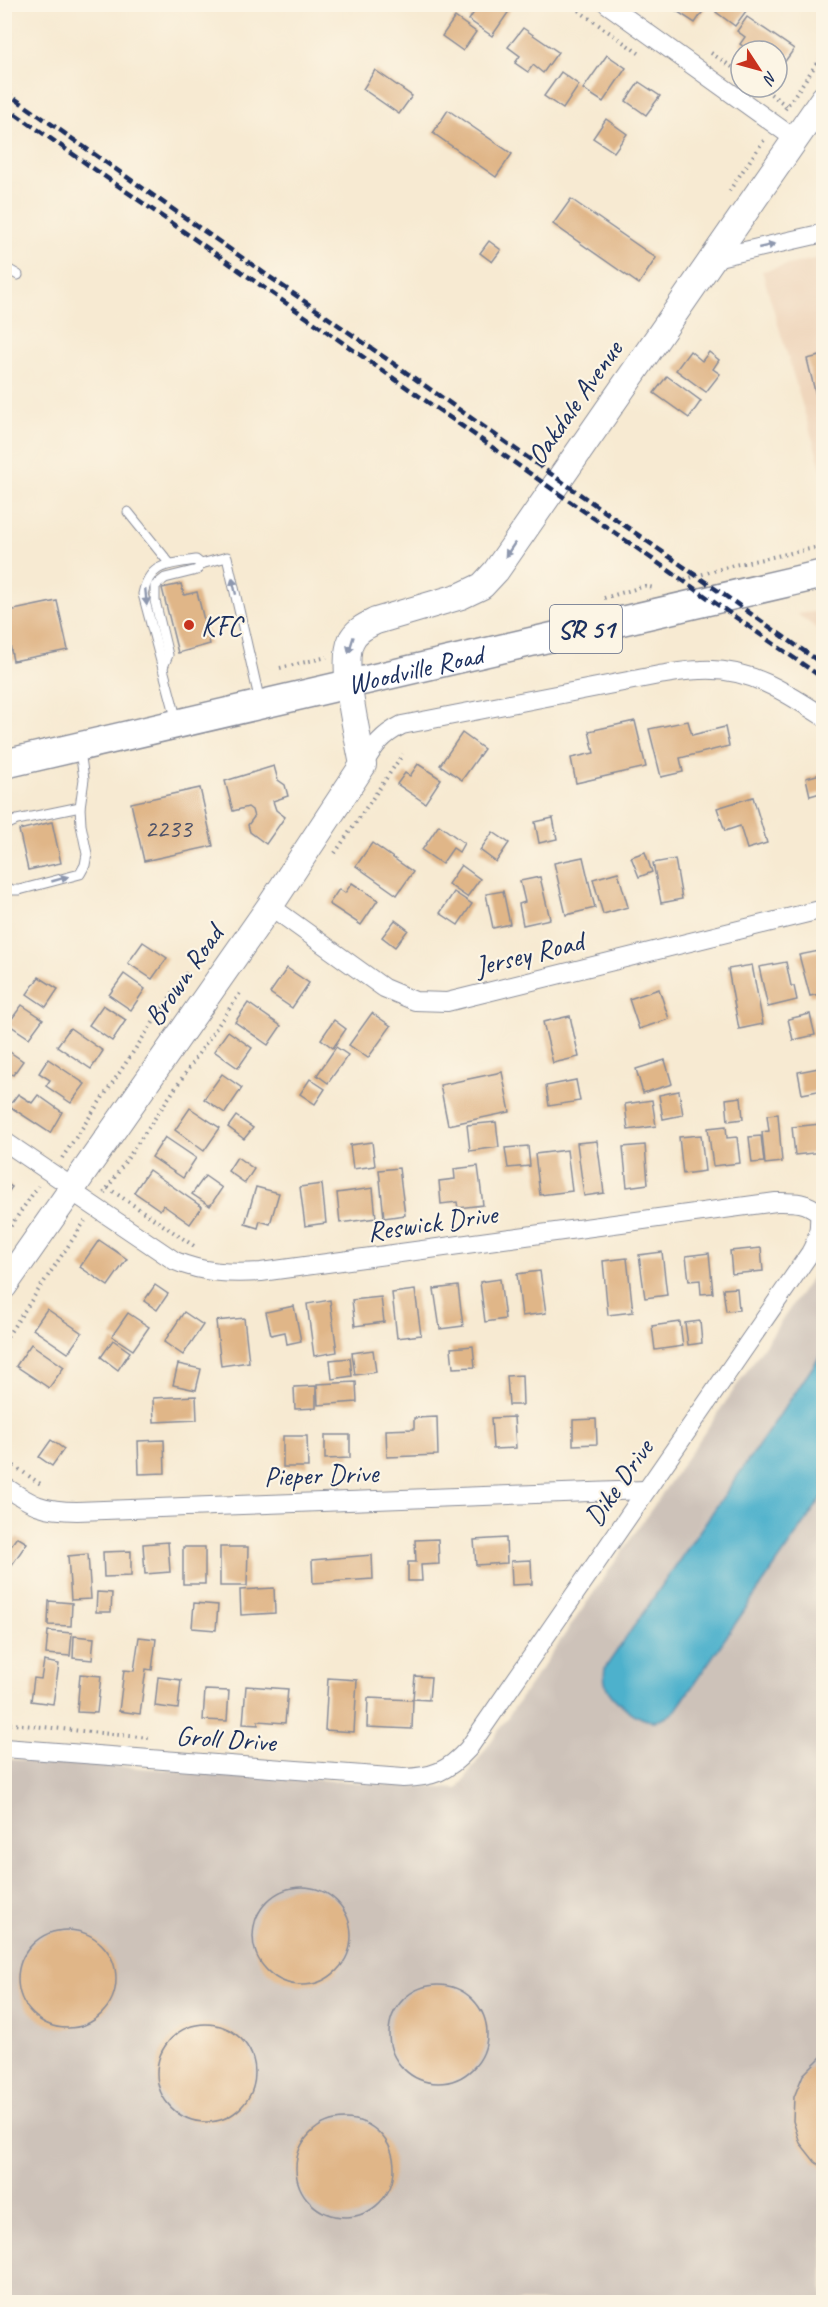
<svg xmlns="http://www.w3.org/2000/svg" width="828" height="2307" viewBox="0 0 828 2307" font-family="Caveat,sans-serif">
<rect width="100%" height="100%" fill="#fcf5e5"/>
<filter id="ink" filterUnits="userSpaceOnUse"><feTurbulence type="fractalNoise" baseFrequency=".0167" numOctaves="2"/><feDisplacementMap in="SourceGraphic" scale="12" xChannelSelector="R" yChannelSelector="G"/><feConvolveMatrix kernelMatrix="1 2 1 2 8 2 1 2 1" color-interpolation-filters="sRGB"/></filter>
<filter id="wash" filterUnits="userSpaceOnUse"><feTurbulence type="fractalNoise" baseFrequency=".008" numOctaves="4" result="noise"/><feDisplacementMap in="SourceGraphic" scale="24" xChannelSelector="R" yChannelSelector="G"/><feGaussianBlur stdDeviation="1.35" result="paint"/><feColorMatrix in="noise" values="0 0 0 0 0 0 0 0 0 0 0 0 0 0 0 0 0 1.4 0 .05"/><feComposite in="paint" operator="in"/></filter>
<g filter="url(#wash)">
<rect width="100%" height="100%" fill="#f7ead2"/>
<g fill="#efd6bc">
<path d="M823,257V474L762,271Z"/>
<path d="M823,611V633L797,614Z"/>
</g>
<path fill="#cdc2b9" d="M823,1261V2302H5L4,1759L458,1789Z"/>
<path fill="#4db1cc" stroke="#347095" stroke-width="1.5" d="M823,1352V1496L676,1710C670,1715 664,1720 655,1721C640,1722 611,1700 606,1686C604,1680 604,1674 605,1668Z"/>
<g id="blocks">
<g fill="#e0b688">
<path d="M479,4H514L492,36L469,20Z"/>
<path d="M678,4H708L695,23L675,10Z"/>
<path d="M722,4H746L749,7L735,26L716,12Z"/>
<path d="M455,17L476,32L463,51L442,36Z"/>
<path d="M747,17L794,49L778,71L777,51H750L740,44L745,37L737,31Z"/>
<path d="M523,28L558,52L543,73L533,65L528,72L515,63L520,56L508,47Z"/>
<path d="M607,55L626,68L603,102L583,89Z"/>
<path d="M375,70L412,96L399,114L363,89Z"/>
<path d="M561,72L579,85L563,109L544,96Z"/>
<path d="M639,82L660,96L646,115L626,101Z"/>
<path d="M448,110L512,154L496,177L433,133Z"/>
<path d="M606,119L627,134L614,152L593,138Z"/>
<path d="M571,199L656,258L639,284L553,224Z"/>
<path d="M489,241L501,250L492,262L480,253Z"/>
<path d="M690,351L702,361L709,352L719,360L713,369L720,374L706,392L676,370Z"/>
<path d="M824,355V424H823L807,359Z"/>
<path d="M667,376L701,401L689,418L654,393Z"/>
<path d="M181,584L184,595L197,592L210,644L178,653L162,588Z"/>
<path d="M57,601L68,650L13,661L4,612Z"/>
<path d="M635,721L646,767L576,783L571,758L594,753L589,731Z"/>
<path d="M688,721L692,735L725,727L729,746L680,758L683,772L661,777L649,729Z"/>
<path d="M462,733L484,749L462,780L440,765Z"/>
<path d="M418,764L441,779L425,803L397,784L405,773L410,776Z"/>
<path d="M274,766L278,780L285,785L288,796L273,801L276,810L285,817L266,844L250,832L248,825L254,817L252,810L248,807L233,811L225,781Z"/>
<path d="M824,773V792L810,796L806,778Z"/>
<path d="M200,788L213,846L144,861L131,803Z"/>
<path d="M753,797L767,843L747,849L740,826L725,831L717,808Z"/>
<path d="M553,818L557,839L539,843L535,822Z"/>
<path d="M52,822L61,863L28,870L19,830Z"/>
<path d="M439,825L464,843L459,852L453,848L442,864L422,850Z"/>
<path d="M493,832L509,843L496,862L480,850Z"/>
<path d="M372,843L413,872L397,895L356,866Z"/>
<path d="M645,852L652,872L639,877L631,857Z"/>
<path d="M583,857L595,908L566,915L554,863Z"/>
<path d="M675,859L682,899L661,903L653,863Z"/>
<path d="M461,865L480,879L467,897L448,884Z"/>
<path d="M618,872L628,907L603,914L593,879Z"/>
<path d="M540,877L550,919L523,925L519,904L525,902L520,881Z"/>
<path d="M352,883L378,900L361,925L329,904L339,889L345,893Z"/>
<path d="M503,891L510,924L493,928L486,894Z"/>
<path d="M454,892L472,904L458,925L440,913Z"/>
<path d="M395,920L408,930L395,947L382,937Z"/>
<path d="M143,942L167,958L152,979L128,963Z"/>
<path d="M819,951L820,954L824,953V993L810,996L799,955Z"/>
<path d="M786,962L791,986H794L797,1000L768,1007L759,967Z"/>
<path d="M752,965L763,1024L739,1029L728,969Z"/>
<path d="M287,968L309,983L292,1008L270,993Z"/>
<path d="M124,974L145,989L131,1010L109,995Z"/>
<path d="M39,977L58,989L46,1007L27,994Z"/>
<path d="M659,989L669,1019L639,1029L629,999Z"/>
<path d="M248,1003L281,1026L268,1045L235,1022Z"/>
<path d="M22,1005L43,1019L29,1038L8,1024Z"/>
<path d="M103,1005L126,1020L112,1041L89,1025Z"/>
<path d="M372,1013L391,1026L368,1058L349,1045Z"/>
<path d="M810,1014L815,1035L793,1040L788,1019Z"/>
<path d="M570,1016L579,1057L553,1063L543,1022Z"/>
<path d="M334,1020L346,1029L333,1048L321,1039Z"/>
<path d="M70,1028L103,1051L91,1069L57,1046Z"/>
<path d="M228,1031L252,1048L238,1068L214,1051Z"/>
<path d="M336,1047L348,1055L328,1083L317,1075Z"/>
<path d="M4,1048L23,1061L13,1075L4,1069Z"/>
<path d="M48,1059L85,1084L71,1103L46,1086L50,1080L39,1073Z"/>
<path d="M665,1060L672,1084L643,1093L636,1069Z"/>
<path d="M819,1068L823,1090L802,1094L798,1072Z"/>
<path d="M502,1072L510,1112L448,1125L440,1085Z"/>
<path d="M222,1074L242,1088L225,1113L204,1099Z"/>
<path d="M310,1079L325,1089L315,1104L300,1094Z"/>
<path d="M576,1080L580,1101L549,1106L546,1086Z"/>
<path d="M679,1091L683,1115L663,1119L659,1095Z"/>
<path d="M18,1094L32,1103L38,1095L62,1112L50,1133L9,1106Z"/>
<path d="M741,1097L743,1119L728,1121L726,1099Z"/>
<path d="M652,1100L656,1126L628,1130L625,1104Z"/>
<path d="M190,1108L220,1128L204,1151L175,1130Z"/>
<path d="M778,1114L782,1162L765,1164L762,1132L769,1131L767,1115Z"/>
<path d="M236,1116L253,1128L244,1139L228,1127Z"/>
<path d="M496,1122L499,1147L470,1151L467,1125Z"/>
<path d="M820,1124L823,1152L795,1155L792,1127Z"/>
<path d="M726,1126L727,1138L737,1137L740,1163L713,1166L708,1128Z"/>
<path d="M701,1135L705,1171L683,1174L679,1137Z"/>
<path d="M761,1136L764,1162L752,1163L749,1137Z"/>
<path d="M165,1137L196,1158L183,1178L152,1157Z"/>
<path d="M597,1141L604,1193L584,1196L577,1143Z"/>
<path d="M372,1142L375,1166L353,1169L350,1145Z"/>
<path d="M645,1145L648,1184L627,1187L623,1147Z"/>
<path d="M528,1146L530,1166L508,1168L505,1148Z"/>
<path d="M567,1150L572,1191L540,1195L535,1154Z"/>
<path d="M237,1157L254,1169L245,1183L228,1171Z"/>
<path d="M478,1166L483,1205L458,1208L457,1202L441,1204L439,1181L455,1179L454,1169Z"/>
<path d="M399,1168L405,1215L384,1218L379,1170Z"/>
<path d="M149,1170L202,1207L190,1224L163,1205L160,1210L134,1192Z"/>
<path d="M205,1176L222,1188L210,1206L192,1194Z"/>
<path d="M4,1182L12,1187L4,1198Z"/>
<path d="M322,1184L326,1223L305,1226L300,1187Z"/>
<path d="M256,1187L279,1193L270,1224L260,1221L258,1228L245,1224Z"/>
<path d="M373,1188L376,1218L340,1223L337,1193Z"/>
<path d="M99,1240L127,1259L108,1286L80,1267Z"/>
<path d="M761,1248L763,1271L732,1274L730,1251Z"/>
<path d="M662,1252L667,1295L645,1298L639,1255Z"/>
<path d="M709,1253L713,1293L701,1294L700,1280L689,1281L686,1256Z"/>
<path d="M627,1258L633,1312L608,1315L603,1261Z"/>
<path d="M540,1271L546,1313L522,1316L517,1274Z"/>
<path d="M500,1279L505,1319L485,1322L480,1282Z"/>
<path d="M155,1285L168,1294L157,1310L144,1301Z"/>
<path d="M458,1286L463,1326L440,1329L434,1289Z"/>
<path d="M737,1288L739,1310L726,1311L723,1289Z"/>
<path d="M415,1290L421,1335L397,1338L392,1293Z"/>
<path d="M381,1297L384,1322L355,1326L352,1300Z"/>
<path d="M330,1300L337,1352L314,1356L307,1304Z"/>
<path d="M294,1306L301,1341L287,1344L285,1332L271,1335L266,1312Z"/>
<path d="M47,1309L82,1333L68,1353L33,1329Z"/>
<path d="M184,1312L203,1325L183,1355L164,1342Z"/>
<path d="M128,1313L149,1327L133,1350L112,1336Z"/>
<path d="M244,1318L249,1362L221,1366L216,1321Z"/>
<path d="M700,1321L702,1343L688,1345L685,1323Z"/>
<path d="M680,1322L683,1346L655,1350L652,1326Z"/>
<path d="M113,1340L130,1352L118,1370L101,1357Z"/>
<path d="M31,1344L64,1367L49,1388L16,1366Z"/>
<path d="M473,1346L475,1367L453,1368L451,1348Z"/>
<path d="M373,1350L376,1372L355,1375L352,1353Z"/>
<path d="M350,1358L352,1376L332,1379L330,1360Z"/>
<path d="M178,1364L201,1369L196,1390L173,1385Z"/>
<path d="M522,1375L523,1405H509L507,1376Z"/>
<path d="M356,1382L357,1402L318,1405L317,1384Z"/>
<path d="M316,1386V1408L295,1409L294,1387Z"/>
<path d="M196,1396L197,1420L154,1422L153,1398Z"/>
<path d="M437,1417L438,1455L387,1457L386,1430L414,1429V1418Z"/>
<path d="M514,1417L516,1448L493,1449L491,1418Z"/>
<path d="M596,1419L597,1444L573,1445V1420Z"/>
<path d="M325,1435H350V1458L325,1459Z"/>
<path d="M283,1436H307L308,1467H283Z"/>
<path d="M51,1440L64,1449L52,1466L39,1457Z"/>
<path d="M164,1440L165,1473L139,1474L138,1441Z"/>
<path d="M17,1537L27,1543L11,1566L4,1562V1555Z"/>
<path d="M506,1538L507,1563L476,1565L474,1540Z"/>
<path d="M438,1539L439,1564L421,1565L422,1581H408V1562H416L415,1540Z"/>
<path d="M168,1542L170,1572L145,1574L143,1544Z"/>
<rect x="183" y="1547" width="22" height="37"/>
<path d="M220,1547H248L247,1586H220Z"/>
<path d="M131,1551V1576L104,1577L103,1552Z"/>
<path d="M88,1554L91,1599L71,1600L68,1556Z"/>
<path d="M372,1555L373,1579L313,1583L312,1560Z"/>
<path d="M531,1560L532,1584L512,1585L511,1561Z"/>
<path d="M274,1588L275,1613L241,1615L240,1590Z"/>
<path d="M97,1592L112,1593L111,1612H96Z"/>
<path d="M49,1601L72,1603L71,1626L48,1625Z"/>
<path d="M194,1603L218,1605L216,1630L192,1628Z"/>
<path d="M48,1631L72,1633L70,1656L46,1654Z"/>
<path d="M74,1636L94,1638L92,1660L73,1658Z"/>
<path d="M139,1637L156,1639L152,1670L146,1669L140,1714L119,1711L124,1670L134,1671Z"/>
<path d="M44,1661L59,1664L53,1704L31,1701L34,1678L41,1679Z"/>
<path d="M80,1674L101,1676L97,1713L77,1712Z"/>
<path d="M415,1676L431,1677L429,1700L413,1699Z"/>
<path d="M158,1677L181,1680L178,1709L155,1706Z"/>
<path d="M328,1678L357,1680L354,1732L325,1730Z"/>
<path d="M246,1686L288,1689L285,1723L258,1721V1725L243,1724Z"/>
<path d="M205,1690L229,1691L227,1721L203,1720Z"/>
<path d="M368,1698L413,1700L412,1729L367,1727Z"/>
<circle cx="302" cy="1936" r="49"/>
<circle cx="67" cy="1979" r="49"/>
<circle cx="438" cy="2034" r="49"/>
<circle cx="206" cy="2073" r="49"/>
<path d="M824,2054V2168L815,2162L800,2143L793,2121L794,2097L803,2075Z"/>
<circle cx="345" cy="2168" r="49"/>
</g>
</g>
</g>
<g filter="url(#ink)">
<use href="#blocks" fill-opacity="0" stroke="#898c98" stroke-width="1.5"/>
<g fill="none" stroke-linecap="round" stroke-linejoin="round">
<defs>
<g id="lane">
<path d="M4,267L18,275"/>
<path d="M128,512L170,564"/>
<path d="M163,667L168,655L155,601V586L165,578L197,570L201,564L227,557L260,702"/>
<path d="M177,721L143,594C150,562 168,565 196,560L201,564"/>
<path d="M4,826L17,820L80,807"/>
<path d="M4,886L12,890H19L80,874L85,865L87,854L81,825L80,807L84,779L80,751"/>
</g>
<g id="street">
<path d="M607,4L795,139"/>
<path d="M710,259L824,233"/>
<path d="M363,765C374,746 382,735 402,725L659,675C673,673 687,670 701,670C748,667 786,692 824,717"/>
<path d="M270,906L384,988L415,1001L447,1002L824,909"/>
<path d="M4,1141L72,1187"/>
<path d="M4,1486C32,1505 43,1511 77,1511L645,1490"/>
<path d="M4,1748L403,1778C433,1777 447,1772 468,1749L810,1253C818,1239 820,1229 819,1213C806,1201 793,1202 776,1202L261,1272C230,1274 204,1273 175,1261L70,1190"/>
</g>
<path id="secondary" d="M4,1286L270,906L363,765C358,737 340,665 351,641C356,630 366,626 376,621L461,596L482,586L496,571L824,98"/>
<g id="primary">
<path id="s1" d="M4,764L824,574"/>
</g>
</defs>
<use href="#lane" stroke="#898c98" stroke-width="11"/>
<use href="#street" stroke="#898c98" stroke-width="20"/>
<use href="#secondary" stroke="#898c98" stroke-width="28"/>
<use href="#primary" stroke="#898c98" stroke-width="31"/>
<g stroke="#898c98" stroke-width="4" stroke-dasharray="1.5 4.5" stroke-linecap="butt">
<path d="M569,4L640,54"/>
<path d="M711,53L741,73"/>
<path d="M761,87L787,106"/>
<path d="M785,109L824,53"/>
<path d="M729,191L764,140L762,139"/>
<path d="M679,581L734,565L824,546"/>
<path d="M604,598L645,586L654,588"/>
<path d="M280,668L327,657"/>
<path d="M335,853L403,754"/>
<path d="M62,1158L187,972"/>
<path d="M108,1188L194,1246"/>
<path d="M104,1193L240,993"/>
<path d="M4,1236L38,1186"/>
<path d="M4,1341L85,1221"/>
<path d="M4,1459L42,1485"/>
<path d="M4,1723L149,1738"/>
</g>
<use href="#lane" stroke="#fff" stroke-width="9"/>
<use href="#street" stroke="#fff" stroke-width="18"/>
<use href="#secondary" stroke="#fff" stroke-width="26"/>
<use href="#primary" stroke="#fff" stroke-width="28"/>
<g stroke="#1b2f5e" stroke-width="4.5" stroke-dasharray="9 4.5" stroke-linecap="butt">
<path d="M4,91L824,665"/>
<path d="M4,106L824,679"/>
</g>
</g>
<defs><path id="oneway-solid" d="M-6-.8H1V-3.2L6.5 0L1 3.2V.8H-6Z" transform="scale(1.5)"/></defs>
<g fill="#8d97ae">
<use href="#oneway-solid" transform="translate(767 246) rotate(-13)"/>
<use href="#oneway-solid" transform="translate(510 550) rotate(124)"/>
<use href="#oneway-solid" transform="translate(234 586) rotate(-103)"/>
<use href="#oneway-solid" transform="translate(146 597) rotate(85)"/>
<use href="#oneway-solid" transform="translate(351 645) rotate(107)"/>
<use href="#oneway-solid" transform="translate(60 879) rotate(-16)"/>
</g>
</g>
<circle fill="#c8321e" stroke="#fcf5e5" stroke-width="2" cx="189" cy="625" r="6"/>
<g text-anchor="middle" stroke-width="4.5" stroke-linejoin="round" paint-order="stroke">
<g font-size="26" fill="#4c5168">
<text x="168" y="837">2233</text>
</g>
<rect fill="#fcf5e5" stroke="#5e6a86" stroke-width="1.5" x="550" y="605" width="72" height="48" rx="4.5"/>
<g font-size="27" font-weight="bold" fill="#1b2f5e">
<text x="586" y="638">SR 51</text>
</g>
<g font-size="28" fill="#1b2f5e" stroke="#fcf5e5">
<text transform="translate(574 402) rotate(-55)" y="10">Oakdale Avenue</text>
<text dy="10" stroke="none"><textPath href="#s1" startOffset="422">Woodville Road</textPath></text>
<text transform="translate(529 953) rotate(-14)" y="10">Jersey Road</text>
<text transform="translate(183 975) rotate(-55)" y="10">Brown Road</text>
<text transform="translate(432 1222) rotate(-8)" y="10">Reswick Drive</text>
<text transform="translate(321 1474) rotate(-2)" y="10">Pieper Drive</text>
<text transform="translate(618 1482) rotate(-55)" y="10">Dike Drive</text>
<text transform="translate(226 1738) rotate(4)" y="10">Groll Drive</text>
</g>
<g font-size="28" fill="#1b2f5e" stroke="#fcf5e5" text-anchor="start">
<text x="201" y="635">KFC</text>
</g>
</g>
<rect width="828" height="2307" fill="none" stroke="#fcf5e5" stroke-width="24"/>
<g transform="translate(759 69) rotate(126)"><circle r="28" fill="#fcf5e5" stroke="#a2a6af" stroke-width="1.5"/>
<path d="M0-4.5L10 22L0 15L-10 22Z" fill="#c8321e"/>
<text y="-9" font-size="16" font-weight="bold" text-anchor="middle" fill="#1b2f5e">N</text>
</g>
</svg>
